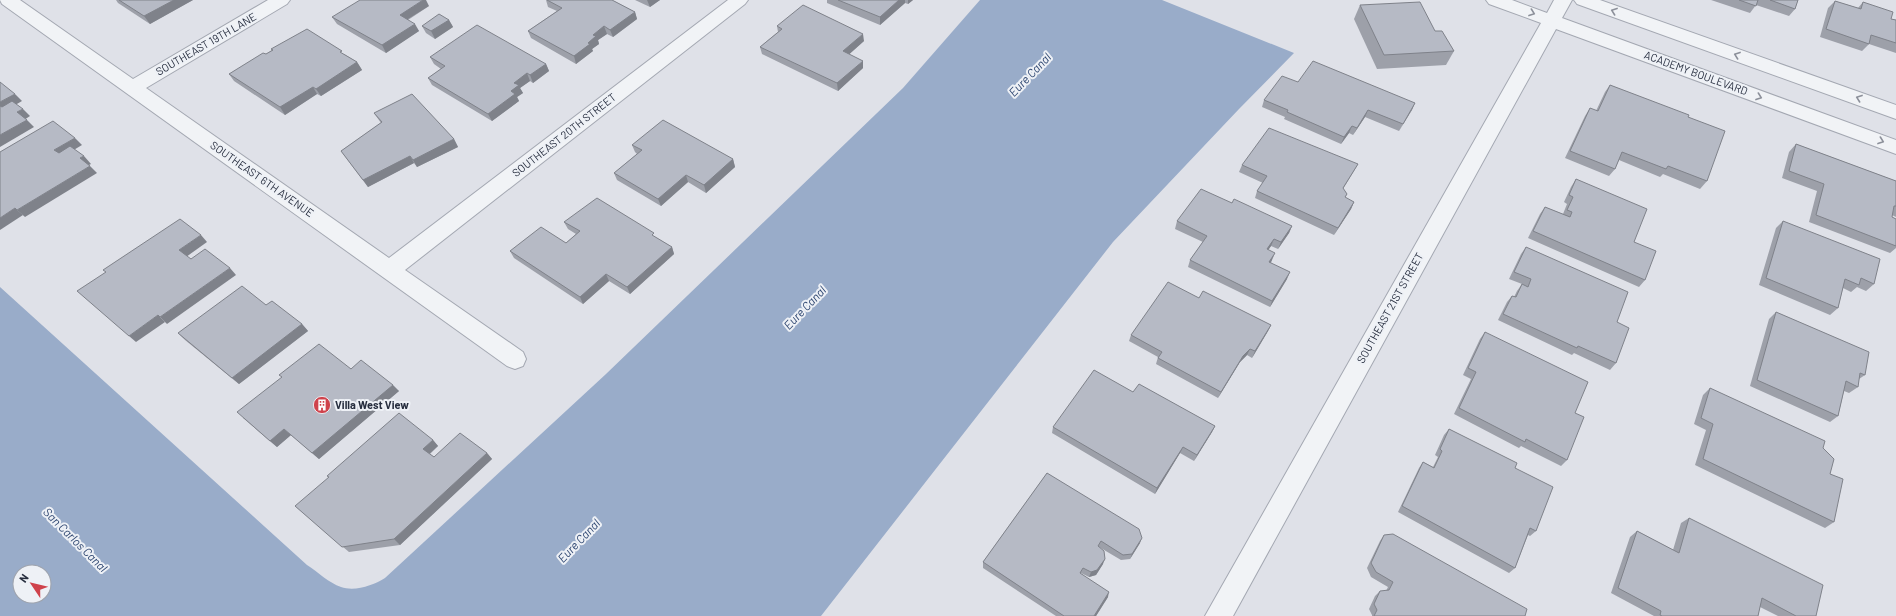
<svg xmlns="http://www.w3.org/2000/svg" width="1896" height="616" viewBox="0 0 1896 616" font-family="Barlow,sans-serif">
<rect width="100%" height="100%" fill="#dfe1e8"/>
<path fill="#99acc9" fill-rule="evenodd" d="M980,0H1162L1294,53L1239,109L1113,242L821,616H0V287L307,565C318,572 329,583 341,587C355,592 374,585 385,578L606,374L903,88ZM20,572H44V596H20Z"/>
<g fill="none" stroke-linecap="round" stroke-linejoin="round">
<defs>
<g id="minor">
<path d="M0,0H20L133,79L268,0H290L287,4L146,88L389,258L728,0H748L745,4L405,270L523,352L526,359L523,366L515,369L507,366L2,4Z"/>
<path d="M1486,0H1512L1547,13L1554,0H1572L1562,18L1896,140V154L1556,29L1233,616H1205L1541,23L1489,4Z"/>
<path d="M1574,0H1600L1896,105V119L1577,4Z"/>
</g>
</defs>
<use href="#minor" stroke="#a4a8b2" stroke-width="2"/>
<use href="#minor" fill="#f1f3f6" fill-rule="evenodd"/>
</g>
<g fill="#9da0a9">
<path d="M116,0H193L150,24L118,3Z"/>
<path d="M546,0H612L635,12L637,19L613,37L607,34L598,40L599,44L592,49L593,51L576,64L531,38L528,31L557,11L548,7Z"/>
<path d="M635,0H660L650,7Z"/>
<path d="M827,0H913L908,4L905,3L880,25L827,3Z"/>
<path d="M1711,0H1798L1795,9L1789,16L1756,5L1750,13Z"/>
<path d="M1835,1L1858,8L1863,2L1891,19L1896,20V53L1869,44L1862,51L1820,37L1828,8Z"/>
<path d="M1360,5L1435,31L1454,51L1446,65L1377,69L1354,19Z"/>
<path d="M429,6L408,20L419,31L386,53L337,24L332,17Z"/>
<path d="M449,20L453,27L435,39L426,33L422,26Z"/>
<path d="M777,26L864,41L849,54L863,68L838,91L762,54L760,47L778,32Z"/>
<path d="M271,49L344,54L357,62L362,70L321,96L317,94L285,115L234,81L229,74L266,54L272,50Z"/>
<path d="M430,57L546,64L549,71L533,83L530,81L520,88L523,93L517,97L519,101L492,121L432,85L428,78L441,69L434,64Z"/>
<path d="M1298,82L1415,103L1399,131L1365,117L1353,135L1349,133L1341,144L1284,119L1285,117L1262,107L1264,100Z"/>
<path d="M1610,85L1688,117L1707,181L1700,189L1663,174L1660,177L1619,160L1615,169L1609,176L1565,158L1585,116L1590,108L1596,111L1605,92Z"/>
<path d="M374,113L454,139L458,147L417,167L414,163L368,187L341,151L381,123Z"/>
<path d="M1796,144L1896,181V217L1892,215V217L1896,219V248L1890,253L1809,222L1817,191L1782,178L1789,152Z"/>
<path d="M632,145L733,159L735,167L706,193L688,182L661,206L617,180L614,173L637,154L635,152Z"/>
<path d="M1358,164L1354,171L1343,189L1347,194L1345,198L1354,202L1351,209L1334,235L1255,198L1257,191L1263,183L1239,172L1242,165Z"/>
<path d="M1576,179L1634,242L1645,280L1639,287L1528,238L1540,214L1545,207L1563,214L1567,204L1564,202L1571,187Z"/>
<path d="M1232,203L1292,226L1289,233L1278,249L1271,246L1268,250L1272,260L1271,263L1287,279L1270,307L1188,267L1190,260L1203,242L1175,229L1177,221Z"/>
<path d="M1783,221L1874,284L1866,291L1857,287L1851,292L1843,288L1838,308L1830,315L1759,285L1776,228Z"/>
<path d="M564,222L655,237L672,247L674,254L630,294L609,281L583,304L514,258L510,251L566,243L576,234L568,229Z"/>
<path d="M1526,247L1617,322L1616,363L1610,370L1574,353L1572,355L1498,320L1507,302L1512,296L1514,297L1517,291L1522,284L1509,279L1521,254Z"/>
<path d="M1199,298L1271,325L1268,331L1252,358L1247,355L1240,362L1218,398L1156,364L1158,357L1129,341L1131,335Z"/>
<path d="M266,305L302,324L308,331L239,384L185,340L178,333Z"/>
<path d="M1776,312L1865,375L1859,379L1858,387L1849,393L1844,391L1838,416L1830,422L1750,386L1769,319Z"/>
<path d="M1485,332L1575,413L1567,460L1561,466L1521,446L1519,448L1454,414L1471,379L1463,375L1480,339Z"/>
<path d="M351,369L399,391L319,459L291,435L277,447L243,418Z"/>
<path d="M1710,388L1823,448L1830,474L1834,522L1825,528L1695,465L1706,430L1694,424L1703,395Z"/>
<path d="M1133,392L1215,426L1212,432L1194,461L1180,453L1155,494L1052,433L1053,427Z"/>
<path d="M1449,429L1515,468L1536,531L1530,536L1528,535L1515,568L1509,573L1398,512L1419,468L1423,462L1433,467L1438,457L1435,455L1444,435Z"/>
<path d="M433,440L438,446L430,454L434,457L487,453L492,459L400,545L349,552L295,506Z"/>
<path d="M1047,473L1140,543L1130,559L1121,560L1099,547L1103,564L1096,575L1089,577L1081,573V574L1108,597L1096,616H1056L983,568V562Z"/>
<path d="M1689,518L1816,616H1778L1760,607L1758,616H1654L1611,593L1630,537L1637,531L1673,550L1681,523Z"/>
<path d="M1384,535L1525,616H1372V615L1369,609L1375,596L1380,591H1386L1388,587L1371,577L1367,568L1380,541Z"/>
</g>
<g fill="#7f828a">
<path d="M174,0H193L150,24L144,16Z"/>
<path d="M423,0H426L429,6L403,22L400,15Z"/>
<path d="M647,0H660L650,7Z"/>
<path d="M899,0H905V3L880,25V17Z"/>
<path d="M908,0H913L908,4Z"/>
<path d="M635,12L637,19L613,37L610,30Z"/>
<path d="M449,20L453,27L435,39L431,31Z"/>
<path d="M415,24L419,31L386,53L382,45Z"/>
<path d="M604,26L607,34L598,40L599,44L592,49L593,51L576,64L574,56L588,43L593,35Z"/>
<path d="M863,34L864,41L844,59L843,51Z"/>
<path d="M863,61V68L838,91L837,83Z"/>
<path d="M357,62L362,70L321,96L316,89Z"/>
<path d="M546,64L549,71L533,83L530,75Z"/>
<path d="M527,73L530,81L520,88L523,93L517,97L519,101L492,121L488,114L511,91L514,83Z"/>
<path d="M313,87L317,94L285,115L280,107Z"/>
<path d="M15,94L22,101L5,111L0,106V102Z"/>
<path d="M1415,103L1412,110L1399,131Z"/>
<path d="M23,109L30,116L24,120L17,112Z"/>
<path d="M1368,110L1365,117L1353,135L1357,128Z"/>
<path d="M27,120L34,127L0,147V135Z"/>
<path d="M1352,126L1349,133L1341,144L1344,137Z"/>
<path d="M75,138L82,145L62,157L54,150Z"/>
<path d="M454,139L458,147L417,167L413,160Z"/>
<path d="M84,156L91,164L87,166L80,158Z"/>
<path d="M410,156L414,163L368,187L363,180Z"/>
<path d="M733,159L735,167L706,193L704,185Z"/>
<path d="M90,166L97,173L25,217L17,210Z"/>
<path d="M686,175L688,182L661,206L658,199Z"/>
<path d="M1354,202L1351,209L1334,235L1338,228Z"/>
<path d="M15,208L23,215L0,230V218Z"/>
<path d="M1292,226L1289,233L1278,249L1281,242Z"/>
<path d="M201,235L207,242L186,257L179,250Z"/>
<path d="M1274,239L1271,246L1264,256L1267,249Z"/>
<path d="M672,247L674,254L630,294L627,287Z"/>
<path d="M1275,253L1272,260L1266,269L1269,262Z"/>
<path d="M230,268L236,275L167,324L160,317Z"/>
<path d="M1290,272L1287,279L1270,307L1272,301Z"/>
<path d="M606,274L609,281L583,304L580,297Z"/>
<path d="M158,315L165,322L136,342L129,336Z"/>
<path d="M302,324L308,331L239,384L232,378Z"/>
<path d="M1271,325L1268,331L1252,358L1255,351Z"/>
<path d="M1250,349L1247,355L1240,362L1218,398L1221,392L1243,356Z"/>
<path d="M393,385L399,391L319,459L312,453Z"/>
<path d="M1215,426L1212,432L1194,461L1197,455Z"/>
<path d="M284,429L291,435L277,447L270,441Z"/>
<path d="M433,440L438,446L428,455L423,449Z"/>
<path d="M1183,447L1180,453L1155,494L1157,488Z"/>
<path d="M487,453L492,459L400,545L394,539Z"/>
<path d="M1142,538L1140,543L1130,559L1132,554Z"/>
<path d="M1105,559L1103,564L1096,575L1089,577L1091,572Z"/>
<path d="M1109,592L1108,597L1096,616H1094Z"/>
</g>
<g fill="#b6bac5" stroke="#7f828a">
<path d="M119,0H174L144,16Z"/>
<path d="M360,0H423L400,15L415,24L382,45L332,17Z"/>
<path d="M547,0H612L635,12L610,30L604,26L593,35L596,36L588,43L590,44L574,56L528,31L562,8Z"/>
<path d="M838,0H899L880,17Z"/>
<path d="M1739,0H1758L1756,6Z"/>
<path d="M1770,0H1798L1795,9Z"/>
<path d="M1835,1L1861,9L1863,2L1893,12L1891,19L1896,20V43L1871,35L1869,44L1826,29Z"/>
<path d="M1420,2L1435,31H1442L1454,51L1384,55L1360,5Z"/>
<path d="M803,5L863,34L843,51L863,61L837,83L760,47L782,29L777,26Z"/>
<path d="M439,14L449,20L431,31L422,26Z"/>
<path d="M477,25L546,64L530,75L527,73L514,83L519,85L511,91L515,94L488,114L428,78L445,66L430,57Z"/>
<path d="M307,29L342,51L340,52L357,62L316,89L313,87L280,107L229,74L263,53L266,54L273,50L271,49Z"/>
<path d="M1313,61L1415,103L1403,124L1368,110L1357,128L1352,126L1344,137L1287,112L1288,110L1264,100L1282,76L1298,82Z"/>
<path d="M0,82L15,94L0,102Z"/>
<path d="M1610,85L1689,115L1688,117L1725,131L1707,181L1668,166L1666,169L1622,152L1615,169L1570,151L1590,108L1598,111Z"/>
<path d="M412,94L454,139L413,160L410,156L363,180L341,151L382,122L374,113Z"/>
<path d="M12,101L23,109L17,112L27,120L0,135V106L2,107Z"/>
<path d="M663,120L733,159L704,185L686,175L658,199L614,173L642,150L632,145Z"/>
<path d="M53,121L75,138L54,150L59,153L70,146L84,156L80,158L90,166L17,210L15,208L0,218V152Z"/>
<path d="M1269,128L1358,164L1343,188L1347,194L1345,197L1354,202L1338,228L1257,191L1267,176L1242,165Z"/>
<path d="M1796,144L1896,181V206H1894L1892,217L1896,219V246L1816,215L1824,184L1789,171Z"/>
<path d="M1576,179L1647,209L1634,242L1656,251L1645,280L1533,231L1545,207L1570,217L1572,212L1567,210L1573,197L1569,195Z"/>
<path d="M1201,189L1232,203L1234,199L1292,226L1281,242L1274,239L1267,249L1275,253L1269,262L1290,272L1272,301L1190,260L1207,236L1177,221Z"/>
<path d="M597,198L654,233L652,235L672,247L627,287L606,274L580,297L510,251L541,227L566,243L580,231L564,222Z"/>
<path d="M180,219L201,235L179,250L191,259L205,249L230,268L160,317L158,315L129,336L77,291L106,272L103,270Z"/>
<path d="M1783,221L1880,259L1874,284L1861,278L1859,285L1845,279L1838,308L1766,278Z"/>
<path d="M1526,247L1628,292L1617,322L1629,328L1616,363L1578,346L1577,348L1503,314L1512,296L1516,297L1522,284L1528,287L1531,279L1514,272Z"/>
<path d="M1168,282L1199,298L1203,291L1271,325L1255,351L1250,349L1243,356L1221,392L1158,358L1162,352L1131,335Z"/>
<path d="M242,286L266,305L272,301L302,324L232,378L178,333Z"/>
<path d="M1776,312L1869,352L1865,375L1860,373L1858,387L1846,381L1838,416L1757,380Z"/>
<path d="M1485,332L1588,382L1575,413L1584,417L1567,460L1526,439L1525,442L1459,408L1476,372L1468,368Z"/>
<path d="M319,344L351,369L361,360L393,385L312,453L284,429L270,441L237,412L282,377L279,375Z"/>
<path d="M1094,370L1133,392L1139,384L1215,426L1197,455L1183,447L1157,488L1053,427Z"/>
<path d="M1710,388L1825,441L1823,448L1834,459L1830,474L1843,479L1834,522L1703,459L1713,424L1701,418Z"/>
<path d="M399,413L433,440L423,449L434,457L460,433L487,453L394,539L342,547L295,506L329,477L327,476Z"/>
<path d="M1449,429L1517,463L1515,468L1553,487L1536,531L1530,528L1515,568L1402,506L1423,462L1434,468L1442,451L1440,449Z"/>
<path d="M1047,473L1139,529L1142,538L1132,554L1123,555L1101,541L1098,546L1104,551L1105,559L1097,570L1091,572L1083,568L1080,573L1109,592L1094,616H1064L983,562Z"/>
<path d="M1689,518L1823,585L1816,616H1796L1762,598L1758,616H1662L1660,615L1661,611L1618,588L1637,531L1679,553Z"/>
<path d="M1393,534L1527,609L1525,616H1374L1377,610L1374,604L1380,591L1389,590L1393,582L1376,572L1371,563L1384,535Z"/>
</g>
<defs><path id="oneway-chevron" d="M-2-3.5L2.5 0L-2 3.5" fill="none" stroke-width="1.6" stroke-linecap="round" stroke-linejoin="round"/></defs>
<g stroke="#8c909a">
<use href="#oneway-chevron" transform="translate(1614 11) rotate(-160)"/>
<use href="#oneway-chevron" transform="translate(1532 13) rotate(20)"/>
<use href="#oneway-chevron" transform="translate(1737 55) rotate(-160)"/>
<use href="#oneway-chevron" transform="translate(1759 97) rotate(20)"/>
<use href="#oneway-chevron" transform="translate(1859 98) rotate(-160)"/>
<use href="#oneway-chevron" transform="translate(1881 141) rotate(20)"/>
</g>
<defs>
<symbol id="building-disc" viewBox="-11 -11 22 22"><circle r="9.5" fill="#cf424b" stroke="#eef1f6"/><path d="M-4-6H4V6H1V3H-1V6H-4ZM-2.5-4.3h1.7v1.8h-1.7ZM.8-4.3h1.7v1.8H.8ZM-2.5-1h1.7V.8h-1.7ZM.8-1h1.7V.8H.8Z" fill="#fff"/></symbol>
</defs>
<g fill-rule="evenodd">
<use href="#building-disc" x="312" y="395" width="20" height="20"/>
</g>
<g text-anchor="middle" stroke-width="4" stroke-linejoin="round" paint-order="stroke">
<g font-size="11" fill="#272e3f" stroke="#eef1f6">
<text transform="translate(206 44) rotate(-30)" y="4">SOUTHEAST 19TH LANE</text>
<text transform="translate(1696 73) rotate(20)" y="4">ACADEMY BOULEVARD</text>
<text transform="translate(564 135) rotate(-38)" y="4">SOUTHEAST 20TH STREET</text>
<text transform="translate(262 179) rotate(35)" y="4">SOUTHEAST 6TH AVENUE</text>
<text transform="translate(1390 308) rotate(-61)" y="4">SOUTHEAST 21ST STREET</text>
</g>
<g font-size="11" font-weight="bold" fill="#272e3f" stroke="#eef1f6" text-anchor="start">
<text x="335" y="409">Villa West View</text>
</g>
<g font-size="12" font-style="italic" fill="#314973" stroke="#eef1f6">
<text transform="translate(1030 75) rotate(-46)" y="4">Eure Canal</text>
<text transform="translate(805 308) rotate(-46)" y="4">Eure Canal</text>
<text transform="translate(75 540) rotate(45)" y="4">San Carlos Canal</text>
<text transform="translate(579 541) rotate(-46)" y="4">Eure Canal</text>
</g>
</g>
<g transform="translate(32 584) rotate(305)"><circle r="19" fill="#eef1f6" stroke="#9ea3ad"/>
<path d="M0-3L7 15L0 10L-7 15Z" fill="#cf424b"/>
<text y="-6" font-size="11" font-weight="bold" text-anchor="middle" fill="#272e3f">N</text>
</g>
</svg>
